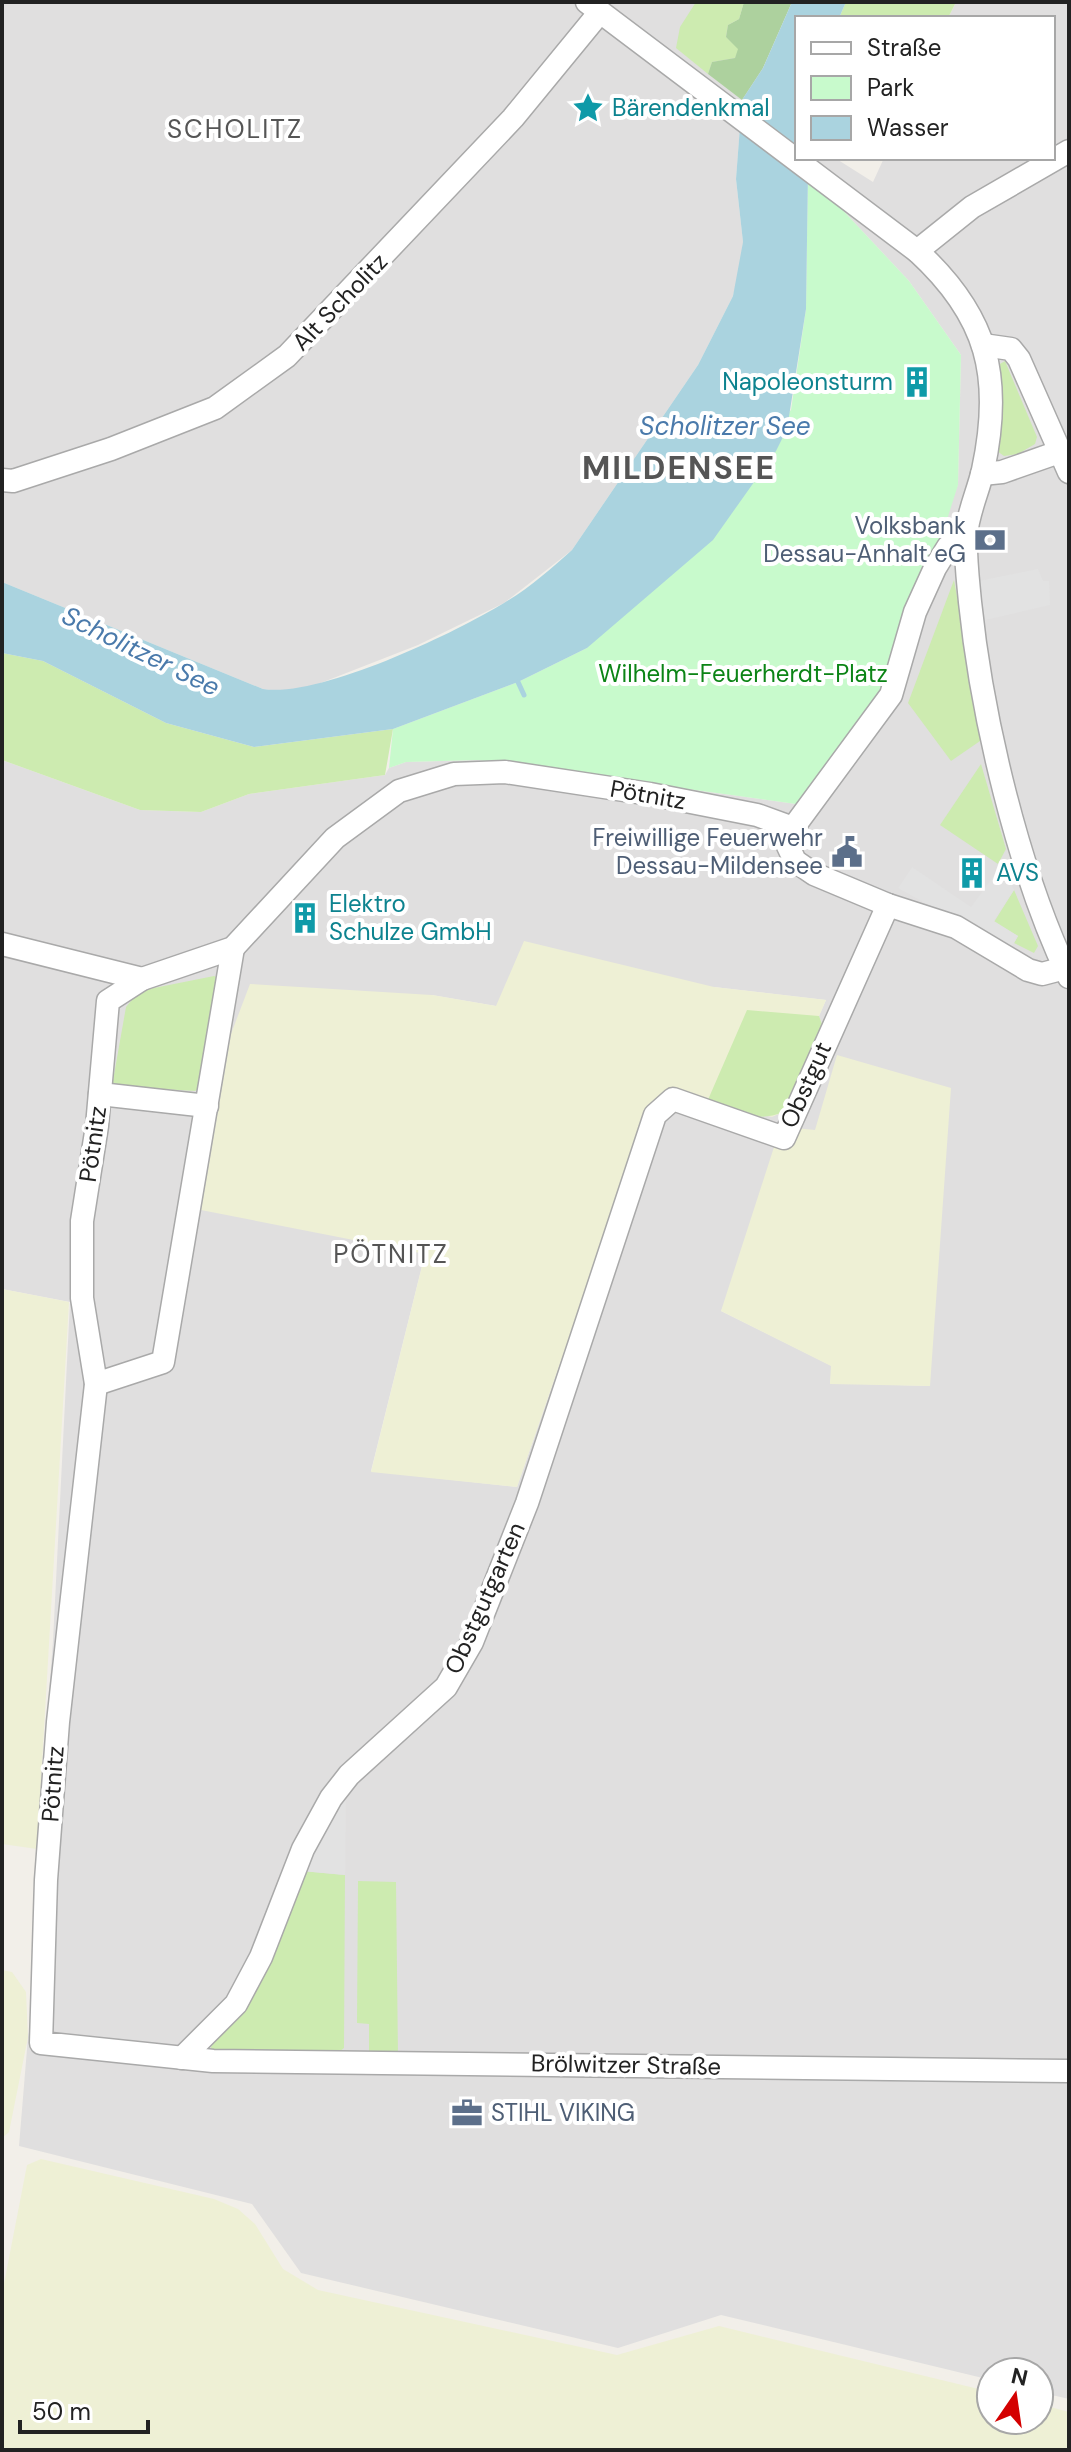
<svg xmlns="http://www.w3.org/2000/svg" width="1071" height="2452" viewBox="0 0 1071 2452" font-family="'DM Sans',sans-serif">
<rect width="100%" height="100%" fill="#f2efe9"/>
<g fill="#e0dfdf" fill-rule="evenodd">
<path d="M2,2H711L763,68L742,101L736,179L743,242L741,267L733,296L698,365L572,550L504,603L418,645L313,686L283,692L263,689L2,582Z"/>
<path d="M956,2H1069V2399L1039,2392V2372H991V2380L721,2315L618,2348L301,2273L252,2204L19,2146L28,2037L39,1986L37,1849L53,1641L70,1302L2,1289V760L140,810L201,812L249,794L385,775L389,768L406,762L478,760L796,804L958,485L961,355L909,281L808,173L806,158H835L873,182L884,158H1053V18H948ZM714,987L826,1000L819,1016L644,1121L517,1487L371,1471L425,1254L221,1104L231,1034L432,995L496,1006ZM815,1130L929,1386L830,1383L832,1366L721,1311Z"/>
</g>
<g fill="#eef0d5">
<path d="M524,941L714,987L826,1000L819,1016L823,1027L783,1112L772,1117L707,1102L644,1121L517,1487L371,1472L425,1254L201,1210L231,1034L250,984L432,995L496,1006Z"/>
<path d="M837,1055L951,1088L930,1386L830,1384L831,1366L721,1311L775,1144L795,1128L815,1130Z"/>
<path d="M2,1289L69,1302L37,1849L2,1844Z"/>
<path d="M2,1970L12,1972L26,1992L28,2037L9,2132L2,2138Z"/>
<path d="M41,2159L214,2199L238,2209L255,2224L283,2269L318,2290L617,2355L719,2326L991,2392V2420H1039V2404L1069,2412V2450H2V2294L27,2165Z"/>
</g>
<g fill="#cdebb0">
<path d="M696,2H744L739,19L728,25L726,37L739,49L735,58L712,62L708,74L676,48L680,27Z"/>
<path d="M846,2H956L948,18H839Z"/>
<path d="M1005,361L1037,437L1035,444L1018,454L1004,456L997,451L998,365Z"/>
<path d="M954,580L983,739L951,761L908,703Z"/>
<path d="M2,653L43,661L166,723L254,747L393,729L385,775L249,794L201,812L140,810L2,760Z"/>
<path d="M981,764L1006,849L998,864L940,825Z"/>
<path d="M1014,890L1038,946L1034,953L1014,943L1018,936L994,922Z"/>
<path d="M214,976L221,979L201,1087L195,1091L112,1086L126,1007L139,991Z"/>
<path d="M747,1010L819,1016L823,1027L783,1112C757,1124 732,1110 707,1102Z"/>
<path d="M302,1871L345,1875L344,2048L332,2058L211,2056V2047L247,1996Z"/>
<path d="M358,1881L396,1882L398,2056L369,2055V2024L357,2023Z"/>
</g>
<path fill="#add19e" d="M744,2H792L763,68L742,100L708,74L712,62L735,58L738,49L726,37L728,25L739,19Z"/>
<path fill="#c8facc" d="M808,173L909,281L961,355L958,485L937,551L879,697L796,804L478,760L406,762L389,768L393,729L518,682L587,648L791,410L806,309Z"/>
<g fill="#e2e2e2">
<path d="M1038,569L1043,581H1049L1050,605L985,620L979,581Z"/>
<path d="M1003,863L1014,890L994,921L1018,936L1010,950L898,888L912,867L971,907Z"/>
<path d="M346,1795L345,1875L302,1871L337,1801Z"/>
</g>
<path fill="#aad3df" d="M792,2H846L839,18H797V158L808,173L806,309L787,429L776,451L713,540L587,648L518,682L393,729L254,747L166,723L43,661L2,653V582L263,689C319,698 453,634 504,603C528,589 551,569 572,550L698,365L733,296L743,242L736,179L742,100L763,68Z"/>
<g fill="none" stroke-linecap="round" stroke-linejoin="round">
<path stroke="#aad3df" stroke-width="5" d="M518,682L524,695"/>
<defs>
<g id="minor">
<path d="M587,2L917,251C988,316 1003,377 983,470C978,492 968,512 966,535C965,557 968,580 970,602C982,718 1018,871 1069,977"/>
<path d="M917,251L972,207L1069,151"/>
<path d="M983,345L1011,349L1019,359L1069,472"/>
<path d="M982,474L1002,472L1059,452"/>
<path d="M2,480L13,481L111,449L215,408L287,356L513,118L600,12"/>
<path d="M966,535L948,547L935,568L915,612L891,695L793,828L787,844L795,861L814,874L888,905L956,927L1028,970L1042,974L1065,968"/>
<path d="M793,828L757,815L650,794L505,772L454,774L399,791L335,838L233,948L142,979L108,1001L97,1126L82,1221V1298L96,1384L58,1722L46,1880L41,2043L213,2061L1069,2071"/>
<path d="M2,944L142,979"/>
<path d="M100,1094L207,1106"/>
<path d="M96,1384L163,1362L233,948"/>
<path d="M182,2058L236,2004L261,1957L303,1849L331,1798L349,1775L446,1687L472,1642L527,1503L655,1115L673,1099L784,1138L888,905"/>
</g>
</defs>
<use href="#minor" stroke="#a9a9a9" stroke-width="25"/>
<use href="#minor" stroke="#fff" stroke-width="22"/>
</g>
<defs>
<symbol id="sight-bare" viewBox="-9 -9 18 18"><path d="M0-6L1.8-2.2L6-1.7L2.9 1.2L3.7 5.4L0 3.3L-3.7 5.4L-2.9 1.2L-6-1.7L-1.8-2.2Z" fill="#0f9aa8" stroke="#fff" stroke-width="2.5" paint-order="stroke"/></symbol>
<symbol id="building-bare" viewBox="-9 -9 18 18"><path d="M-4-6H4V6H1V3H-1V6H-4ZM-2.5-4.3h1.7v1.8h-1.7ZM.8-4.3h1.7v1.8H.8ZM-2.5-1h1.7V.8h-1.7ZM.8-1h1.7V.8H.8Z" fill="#0f9aa8" stroke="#fff" stroke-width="2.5" paint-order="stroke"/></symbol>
<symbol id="bank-bare" viewBox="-9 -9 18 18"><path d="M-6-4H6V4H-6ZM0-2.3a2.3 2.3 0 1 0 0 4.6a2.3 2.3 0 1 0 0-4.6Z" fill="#5c6f8a" stroke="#fff" stroke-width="2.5" paint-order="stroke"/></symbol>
<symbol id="civic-bare" viewBox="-9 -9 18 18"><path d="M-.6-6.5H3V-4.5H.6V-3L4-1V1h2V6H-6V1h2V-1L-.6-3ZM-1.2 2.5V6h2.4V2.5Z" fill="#5c6f8a" stroke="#fff" stroke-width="2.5" paint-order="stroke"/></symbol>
<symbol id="office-bare" viewBox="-9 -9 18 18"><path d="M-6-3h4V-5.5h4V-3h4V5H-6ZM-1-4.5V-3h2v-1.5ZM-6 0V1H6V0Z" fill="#5c6f8a" stroke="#fff" stroke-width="2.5" paint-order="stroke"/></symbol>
</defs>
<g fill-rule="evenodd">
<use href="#sight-bare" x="566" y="86" width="44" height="44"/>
<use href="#building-bare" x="895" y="360" width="44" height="44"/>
<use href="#bank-bare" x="968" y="518" width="44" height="44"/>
<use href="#civic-bare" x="825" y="830" width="44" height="44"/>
<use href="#building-bare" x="950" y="851" width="44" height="44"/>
<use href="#building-bare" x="283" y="896" width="44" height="44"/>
<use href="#office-bare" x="445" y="2091" width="44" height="44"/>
</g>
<g text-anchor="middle" stroke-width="8" stroke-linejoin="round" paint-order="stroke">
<g font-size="24" fill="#0d838f" stroke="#fff" text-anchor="start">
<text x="612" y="116">Bärendenkmal</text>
<text x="893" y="390" text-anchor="end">Napoleonsturm</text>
<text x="996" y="881">AVS</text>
<text x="329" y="912">Elektro<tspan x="329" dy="28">Schulze GmbH</tspan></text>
</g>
<g font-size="24" fill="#222" stroke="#fff">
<text transform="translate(340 302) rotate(-46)" y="8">Alt Scholitz</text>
<text transform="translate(648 795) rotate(10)" y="8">Pötnitz</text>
<text transform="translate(806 1085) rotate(-66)" y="8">Obstgut</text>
<text transform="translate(93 1144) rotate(-82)" y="8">Pötnitz</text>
<text transform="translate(485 1598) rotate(-66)" y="8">Obstgutgarten</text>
<text transform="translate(53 1784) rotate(-86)" y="8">Pötnitz</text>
<text transform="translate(626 2065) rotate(1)" y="8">Brölwitzer Straße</text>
</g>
<g font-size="24" fill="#4e5e75" stroke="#fff" text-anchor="end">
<text x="966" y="534">Volksbank<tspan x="966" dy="28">Dessau-Anhalt eG</tspan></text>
<text x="823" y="846">Freiwillige Feuerwehr<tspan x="823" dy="28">Dessau-Mildensee</tspan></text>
<text x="491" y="2121" text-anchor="start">STIHL VIKING</text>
</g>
<g font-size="24" fill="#0c8416" stroke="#fff">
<text x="743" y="682">Wilhelm-Feuerherdt-Platz</text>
</g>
<g font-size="26" letter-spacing="2" fill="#555" stroke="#fff">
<text x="235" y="138">SCHOLITZ</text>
<text x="391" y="1263">PÖTNITZ</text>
</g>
<g font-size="26" font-style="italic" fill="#4a7aab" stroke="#fff">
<text x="725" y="435">Scholitzer See</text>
<text transform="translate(141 651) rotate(26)" y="9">Scholitzer See</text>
</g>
<g font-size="32" font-weight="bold" letter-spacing="2" fill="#555" stroke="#fff">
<text x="679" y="479">MILDENSEE</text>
</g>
</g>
<rect width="1071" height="2452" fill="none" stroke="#222222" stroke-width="8"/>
<rect x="795" y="16" width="260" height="144" fill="#ffffff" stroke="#a7a7a7" stroke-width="2"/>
<rect x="811" y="42" width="40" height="12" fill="#ffffff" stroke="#a7a7a7" stroke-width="2"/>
<text x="867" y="56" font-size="24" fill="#222222">Straße</text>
<rect x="811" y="76" width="40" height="24" fill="#c8facc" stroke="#a7a7a7" stroke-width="2"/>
<text x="867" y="96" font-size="24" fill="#222222">Park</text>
<rect x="811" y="116" width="40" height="24" fill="#aad3df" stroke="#a7a7a7" stroke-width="2"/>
<text x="867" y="136" font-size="24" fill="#222222">Wasser</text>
<g transform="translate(1015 2396) rotate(13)"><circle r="38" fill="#ffffff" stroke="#a7a7a7" stroke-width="2"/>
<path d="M0-6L14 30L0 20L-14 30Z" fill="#d40000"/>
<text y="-12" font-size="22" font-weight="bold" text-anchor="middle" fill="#222222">N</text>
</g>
<path d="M20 2420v12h128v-12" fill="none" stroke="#222222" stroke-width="4"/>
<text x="32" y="2420" font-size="24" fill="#222222" stroke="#ffffff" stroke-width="6" paint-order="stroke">50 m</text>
</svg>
